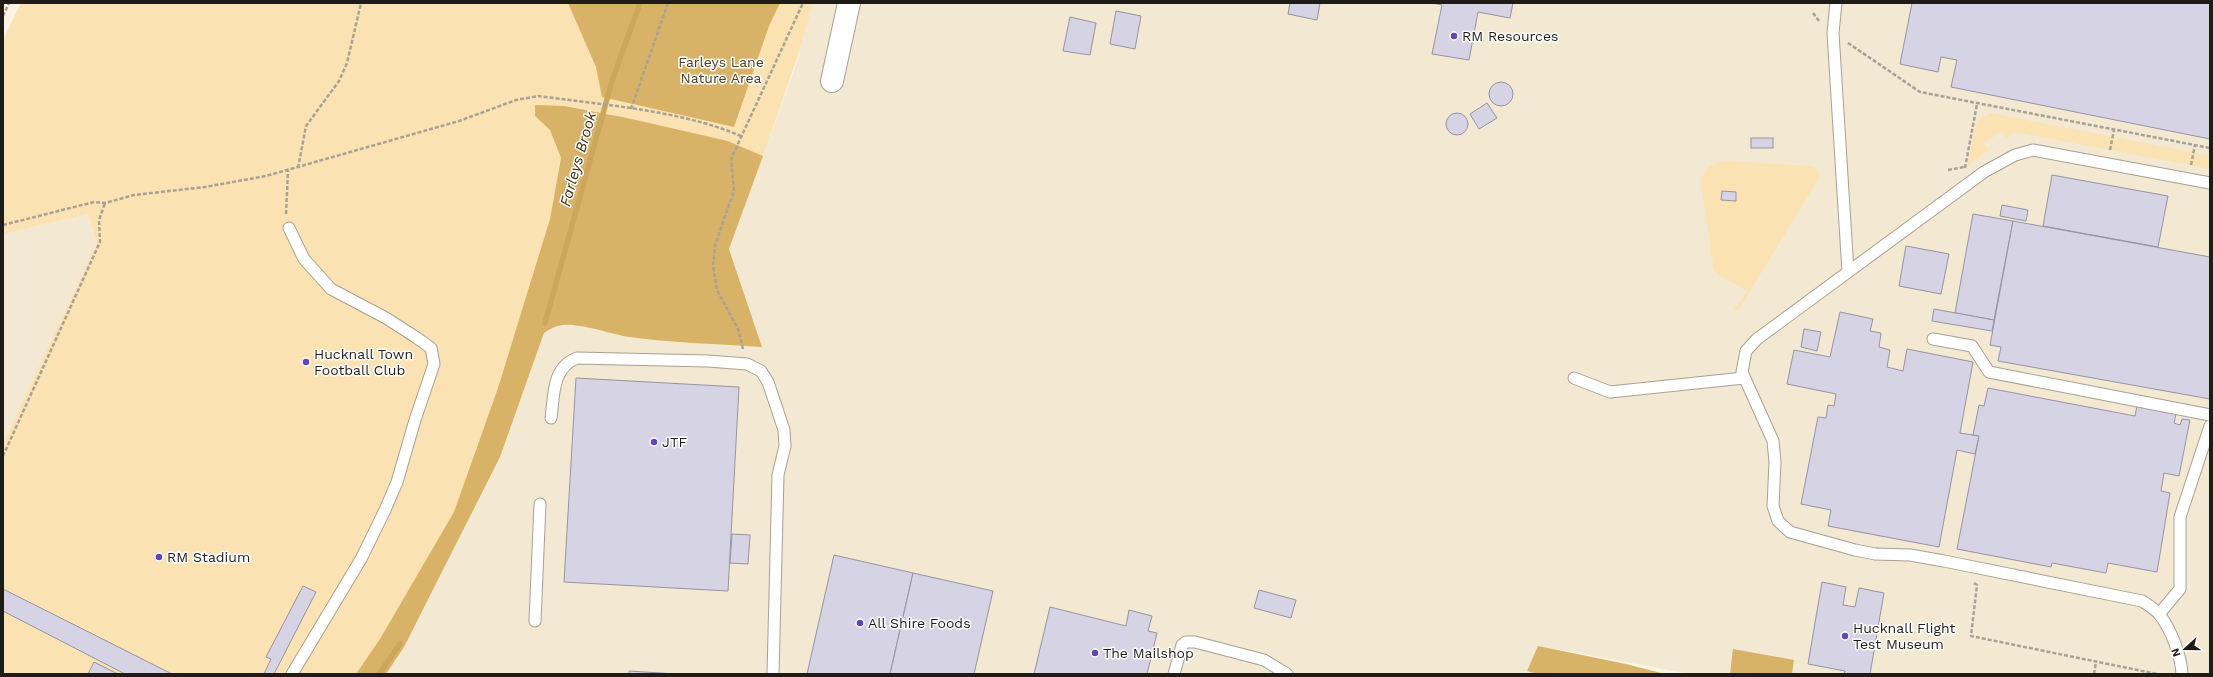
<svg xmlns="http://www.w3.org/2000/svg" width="2213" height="677" viewBox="0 0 2213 677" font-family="'Work Sans',sans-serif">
<rect width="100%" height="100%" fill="#fbf3e4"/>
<g fill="#f3e8d1">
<path d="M806,3H2210V674H1691L1539,646L1527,671L1536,674H386L404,647L500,457L544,333L551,328L563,325H576L628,337L674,342L762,346L729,249L799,57Z"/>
<path d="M88,214L97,243L3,443V234Z"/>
</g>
<g fill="#fae2b2">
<path d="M21,3H813L798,55L763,156L728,141L535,116L550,130L561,158L550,219L500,457L404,647L386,674H3V443L97,243L88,214L3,234V40Z"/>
<path d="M1991,113L2210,156V169L2015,132L2007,138L2002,131L1984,143L1989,150L1967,166L1977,121Z"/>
<path d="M1726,161L1812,166L1817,169L1820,176L1738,311L1734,309L1748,291L1720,276L1714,270L1701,182C1703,169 1712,163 1726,161Z"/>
</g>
<g fill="#d8b367">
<path d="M568,3H780L769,26L734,127L602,97L596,67Z"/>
<path d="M535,105L564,106L627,118L728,141L763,156L729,249L762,347C718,344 673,343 629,337C611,334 579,323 563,325C555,326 550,329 544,333L500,457L404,647L386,674H356L380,639L454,512L498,388L550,219L561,158L550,130L535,116Z"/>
<path d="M1538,646L1626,664L1665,674H1537L1527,671Z"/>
<path d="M1733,649L1794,660L1792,674H1730Z"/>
</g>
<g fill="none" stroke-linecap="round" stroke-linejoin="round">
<g stroke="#cca75b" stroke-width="5.5">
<path d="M545,323L612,81L640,3"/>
<path d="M379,674L400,644"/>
</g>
</g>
<g fill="#d6d4e4" stroke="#9594a3">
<path d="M1290,3H1320L1317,20L1288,14Z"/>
<path d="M1432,3H1513L1510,18L1478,12L1469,60L1432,54L1442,5Z"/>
<path d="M1912,3H2210V139L1951,87L1957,60L1941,57L1938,72L1900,64Z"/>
<path d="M1116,11L1141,16L1135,49L1110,44Z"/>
<path d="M1070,17L1096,23L1090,55L1063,51Z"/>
<circle cx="1501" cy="94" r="12"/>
<path d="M1487,103L1497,118L1479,129L1470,114Z"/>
<circle cx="1457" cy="124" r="11"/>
<rect x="1751" y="138" width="22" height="10"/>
<path d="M2052,175L2168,196L2158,247L2043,226Z"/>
<path d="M1722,191L1736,192V201L1721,200Z"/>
<path d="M2002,205L2028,210L2026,221L2000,216Z"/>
<path d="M1973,214L2013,221L1994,320L1955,313Z"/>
<path d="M2013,221L2210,257V399L1998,361L2001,347L1990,345Z"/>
<path d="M1906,246L1949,254L1941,294L1899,286Z"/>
<path d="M1934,309L1994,320L1992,331L1932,321Z"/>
<path d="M1840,312L1873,319L1870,331L1881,333L1879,347L1890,350L1887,367L1903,371L1907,349L1973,362L1960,433L1979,436L1975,454L1957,450L1939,547L1828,526L1831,510L1801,504L1818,417L1826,418L1828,405L1834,406L1836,394L1787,384L1794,350L1830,357Z"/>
<path d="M1804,329L1821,332L1817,351L1801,347Z"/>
<path d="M576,378L739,387L728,591L564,582Z"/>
<path d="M1988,388L2135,416L2137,406L2176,414L2174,423L2180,425L2182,419L2190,420L2179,476L2164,473L2161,491L2170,493L2157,572L2108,563L2106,573L2052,563L2051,567L1957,549L1979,436L1973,435L1979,405L1984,406Z"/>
<path d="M732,534L750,535L748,564L730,563Z"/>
<path d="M834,555L913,573L890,674H807Z"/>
<path d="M913,573L993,591L974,674H890Z"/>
<path d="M1822,582L1846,587L1843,605L1855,607L1859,588L1884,593L1870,674H1844L1845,671L1808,664Z"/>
<path d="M303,586L316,592L274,674H264L271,659L266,657Z"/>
<path d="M3,589L172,674H125L3,611Z"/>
<path d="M1259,590L1296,600L1291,618L1254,608Z"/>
<path d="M1050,607L1126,626L1129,610L1152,616L1148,631L1157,633L1147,674H1034Z"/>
<path d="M94,662L118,674H88Z"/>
<path d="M629,671L677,674H629Z"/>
</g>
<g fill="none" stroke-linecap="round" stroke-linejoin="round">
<defs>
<g id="lane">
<path d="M1836,3L1833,33L1848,272"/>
<path d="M289,228L304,259L331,289L386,318L417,338L431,348L434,364L415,420L397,482L385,510L361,559L292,674"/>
<path d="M1933,339L1972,346L1989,372L2210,415"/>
<path d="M1574,378L1610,392L1744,378"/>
<path d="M551,418C554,396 552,367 577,358L708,361L747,364L761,371L768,382L784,430L785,446L778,475L773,674"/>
<path d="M2159,614L2180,589V517L2210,426"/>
<path d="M535,621L540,504"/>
<path d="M1174,674L1182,645L1186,642H1195L1264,660L1287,674"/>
<path d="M2182,674C2181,655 2171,630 2160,615C2155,609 2148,605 2142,601L1944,561L1910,555L1875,554L1855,550L1790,532L1778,521L1773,506L1775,462L1773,441L1742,372L1746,351L1757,339L1984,172L2015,155L2033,150L2210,183"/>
</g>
<path id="street" d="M832,81L849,3"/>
</defs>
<use href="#lane" stroke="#a8a193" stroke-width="13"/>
<use href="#street" stroke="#a8a193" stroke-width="24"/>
<g stroke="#a8a296" stroke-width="2.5" stroke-dasharray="4 2" stroke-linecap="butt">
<path d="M1813,13L1819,21"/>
<path d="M3,16L9,3"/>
<path d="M1848,43L1920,92L2210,148"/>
<path d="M631,109L668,3"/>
<path d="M2110,150L2114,130"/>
<path d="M2191,165L2195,145"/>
<path d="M298,168L306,126L339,81L347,63L361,3"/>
<path d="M1965,168L1977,104"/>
<path d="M1948,170L1964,167"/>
<path d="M286,214L288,171"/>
<path d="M3,225L94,202L105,203L134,195L205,187L266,176L459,121L516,100L538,96C603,105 680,110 741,136"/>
<path d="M743,349L738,329L717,290L713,266L715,245L734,191L731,159L803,3"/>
<path d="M3,456L100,242L99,220L105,203"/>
<path d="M1974,583L1977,585L1971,636L2157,674"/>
<path d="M2094,674L2096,662"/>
</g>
<use href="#lane" stroke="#fff" stroke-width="11"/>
<use href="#street" stroke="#fff" stroke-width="22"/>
</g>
<g fill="#6444bc" stroke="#fff" stroke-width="1.5">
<circle cx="1454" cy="36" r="4"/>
<circle cx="306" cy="362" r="4"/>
<circle cx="654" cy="442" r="4"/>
<circle cx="159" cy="557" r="4"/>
<circle cx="860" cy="623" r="4"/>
<circle cx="1845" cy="636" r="4"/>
<circle cx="1095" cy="653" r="4"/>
</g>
<g text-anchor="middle" stroke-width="3" stroke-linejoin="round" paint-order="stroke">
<g font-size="14" fill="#1f1c17" stroke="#fff" text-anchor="start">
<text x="1462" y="41">RM Resources</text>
<text x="314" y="359">Hucknall Town<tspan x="314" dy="16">Football Club</tspan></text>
<text x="662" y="447">JTF</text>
<text x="167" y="562">RM Stadium</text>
<text x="868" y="628">All Shire Foods</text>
<text x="1853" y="633">Hucknall Flight<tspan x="1853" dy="16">Test Museum</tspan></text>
<text x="1103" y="658">The Mailshop</text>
</g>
<g font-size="14" fill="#4f401e" stroke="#fff">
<text x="721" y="67">Farleys Lane<tspan x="721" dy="16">Nature Area</tspan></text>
</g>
<g font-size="15" font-style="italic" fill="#3d2e0c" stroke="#fff">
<text transform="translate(578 159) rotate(-74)" y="5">Farleys Brook</text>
</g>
</g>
<rect width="2213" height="677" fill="none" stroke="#1f1c17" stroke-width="8"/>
<g transform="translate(2185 649) rotate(249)" stroke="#ffffff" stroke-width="3" paint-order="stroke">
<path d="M0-3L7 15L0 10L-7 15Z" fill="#1f1c17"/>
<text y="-6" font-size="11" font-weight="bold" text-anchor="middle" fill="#1f1c17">N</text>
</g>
</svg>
